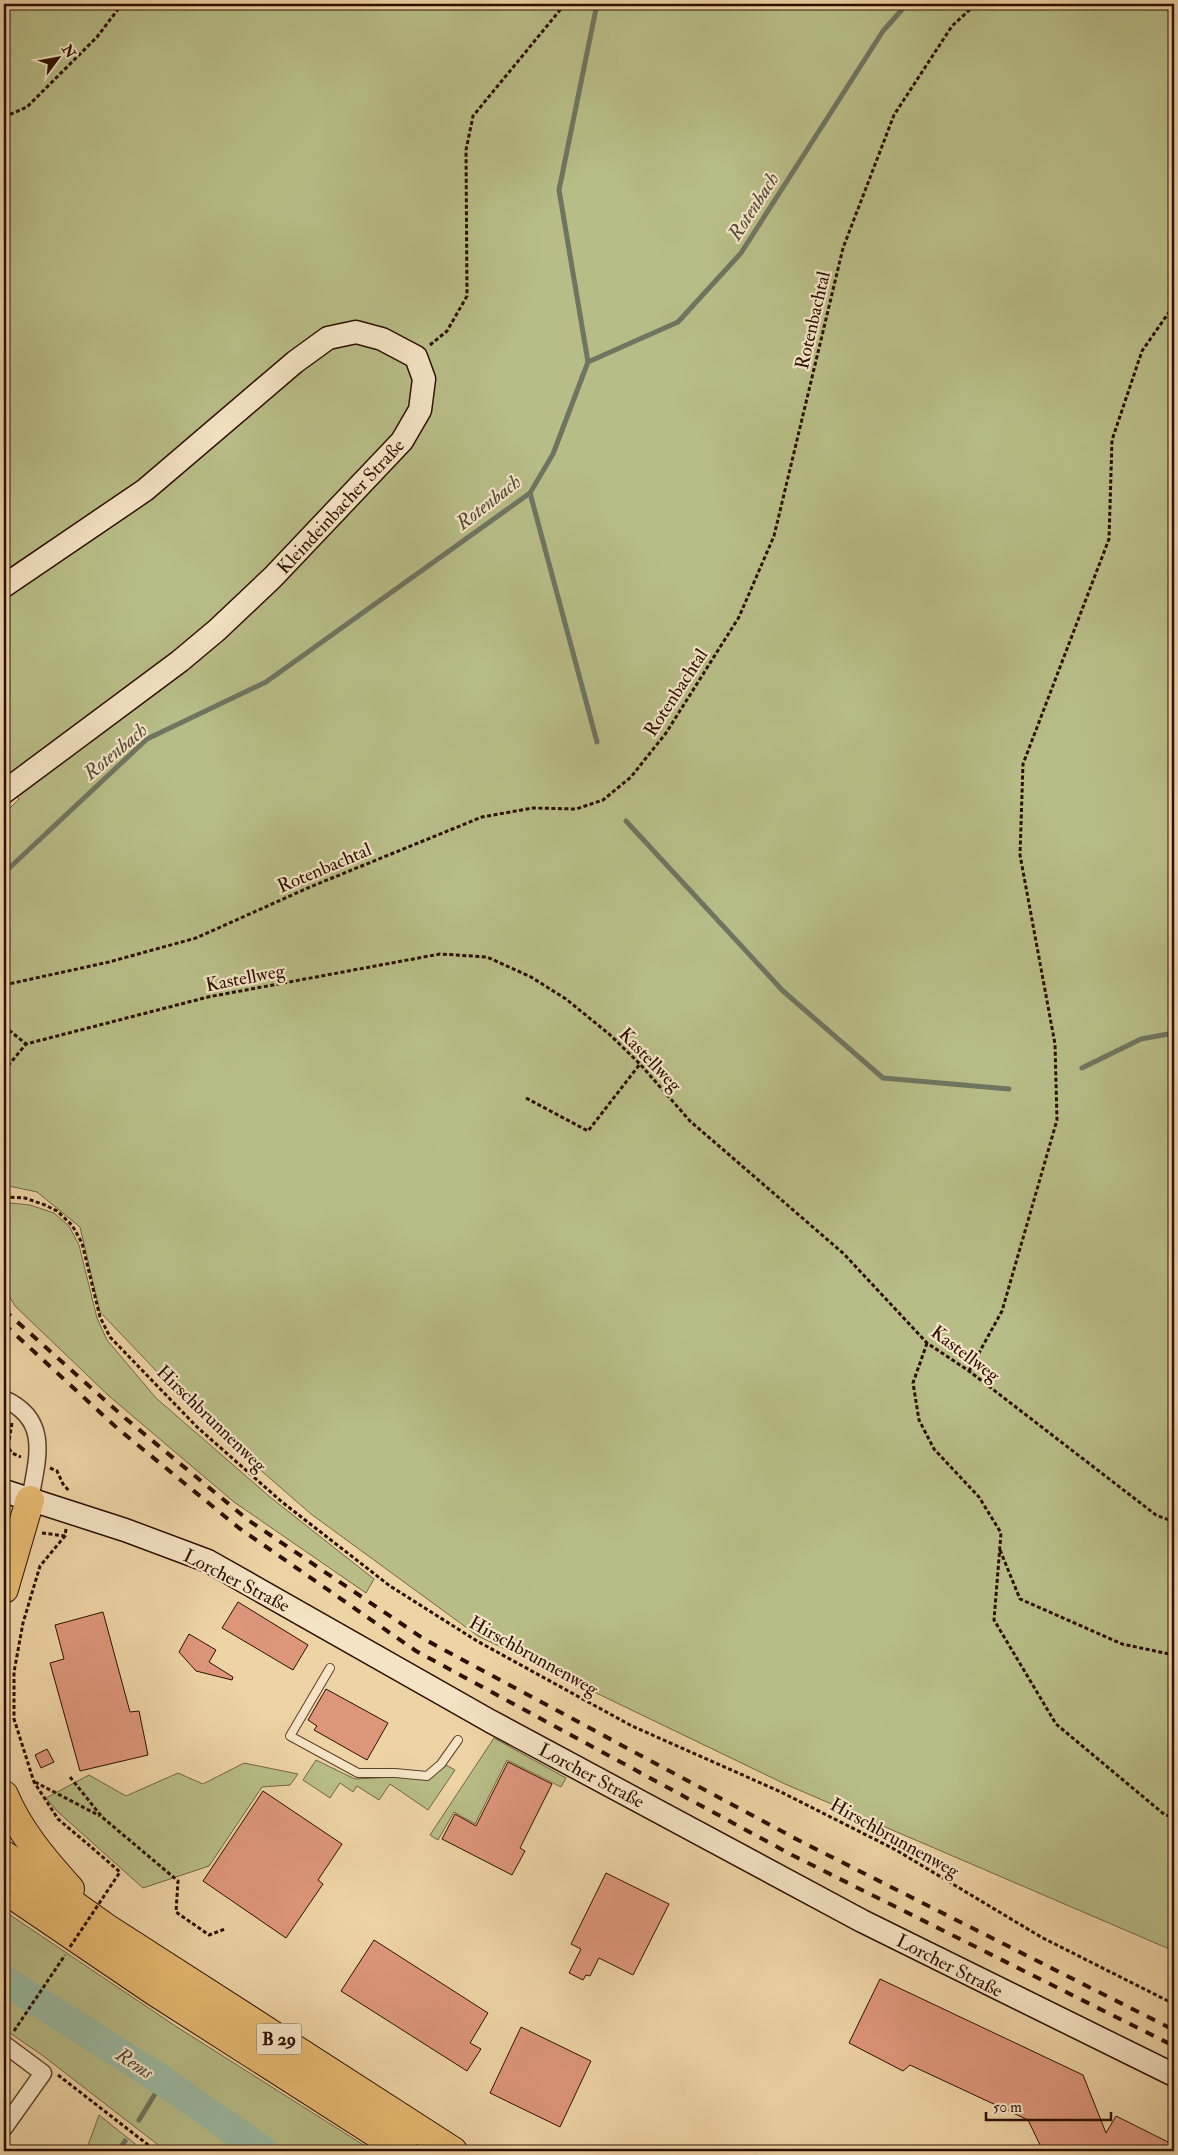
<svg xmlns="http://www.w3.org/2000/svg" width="1178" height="2155" viewBox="0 0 1178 2155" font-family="'IM FELL Double Pica',serif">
<rect width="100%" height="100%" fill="#eed4a5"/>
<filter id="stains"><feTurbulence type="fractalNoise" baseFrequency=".004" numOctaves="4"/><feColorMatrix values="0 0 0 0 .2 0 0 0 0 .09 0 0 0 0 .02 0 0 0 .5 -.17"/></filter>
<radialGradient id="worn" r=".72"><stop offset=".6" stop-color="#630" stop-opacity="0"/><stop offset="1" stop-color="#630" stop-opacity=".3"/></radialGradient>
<g fill="#b8bd87" stroke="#726644">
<path d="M4,4H1174V1951L785,1784L478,1636L311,1514L204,1421L100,1312L80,1227L37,1192L4,1185V814L19,799L4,779Z"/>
<path d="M10,1203L30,1205L54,1213L69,1226L79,1245L97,1318L107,1340L156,1398L270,1497L374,1579L366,1593L234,1502L109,1396L15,1306L4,1287V1206Z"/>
<path d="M494,1738L566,1778L561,1787L507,1760L475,1824L454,1812L438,1840L430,1835Z"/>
<path d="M316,1760L355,1779L398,1777L429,1779L446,1765L455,1770L428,1810L390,1784L379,1800L357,1786L353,1792L340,1783L330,1798L303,1780Z"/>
<path d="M244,1763L298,1774L290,1785L262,1787L209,1866L143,1888L57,1811L46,1798L89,1775L126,1796L178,1773L203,1784Z"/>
<path d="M4,1911L177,2027L373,2151H166L42,2055L4,2029Z"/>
<path d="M99,2115L144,2151H86Z"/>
</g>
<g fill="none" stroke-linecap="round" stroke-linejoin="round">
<g stroke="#6f7561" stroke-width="5">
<path d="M588,362L559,190L597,4"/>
<path d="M530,493L597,742"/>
<path d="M626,821L783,991L883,1078L1009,1089"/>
<path d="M4,873L147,739L266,682L530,493L553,454L588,362L678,322L741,253L883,31L907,4"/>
<path d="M1082,1068L1141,1039L1174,1033"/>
<path d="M139,2120L163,2081"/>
<path d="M118,2151L125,2141"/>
</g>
<path stroke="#9bb9a2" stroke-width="30" d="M4,1980L163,2081L263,2151"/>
</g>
<g fill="#de967b" stroke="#2c0f00">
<path d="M238,1602L308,1645L293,1670L222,1628Z"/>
<path d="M103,1612L130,1712L139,1711L148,1755L80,1771L50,1663L64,1659L55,1625Z"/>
<path d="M189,1634L216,1650L209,1662L233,1677L232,1680L196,1671L179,1652Z"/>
<path d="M326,1689L388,1723L367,1760L314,1730L317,1726L308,1720Z"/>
<path d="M47,1749L54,1762L41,1768L35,1755Z"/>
<path d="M508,1762L552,1784L520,1848L525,1851L512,1875L442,1839L455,1814L476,1826Z"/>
<path d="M263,1791L342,1844L318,1880L323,1884L286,1938L203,1881Z"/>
<path d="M606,1873L669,1904L633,1975L599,1958L590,1976L586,1975L583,1980L569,1973L581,1949L571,1944Z"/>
<path d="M374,1940L488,2013L470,2043L481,2049L467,2071L341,1991Z"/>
<path d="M880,1979L1083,2075L1106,2133L1116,2116L1174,2145V2151H1043L1028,2120L910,2065L903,2071L849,2043Z"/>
<path d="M521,2027L591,2061L560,2127L490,2093Z"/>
</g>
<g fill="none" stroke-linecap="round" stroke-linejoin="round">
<defs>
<path id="lane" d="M330,1668L290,1736L358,1773H395L427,1776L441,1764L458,1740"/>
<g id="street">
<path d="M4,1399C51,1420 37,1459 30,1500"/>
<path d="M4,2044L43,2073L4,2128"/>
</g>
<g id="secondary">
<path d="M4,586L145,490L295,362L328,338L356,332L382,339L416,357L424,379L420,410L402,441L273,577L217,630L180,661L4,792"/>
<path d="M4,1491L125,1530L208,1561L490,1721L862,1921L1174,2075"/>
</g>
<g id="highway">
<path d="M4,1589L30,1500"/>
<path d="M4,1795C19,1831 44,1860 70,1889"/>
<path d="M4,1855L105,1927L453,2151"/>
<path d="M4,1889L154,1991L404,2151"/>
</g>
</defs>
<use href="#lane" stroke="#5c4029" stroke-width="10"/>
<use href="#street" stroke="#5c4029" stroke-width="19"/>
<use href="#secondary" stroke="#2c0f00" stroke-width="25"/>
<use href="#highway" stroke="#2c0f00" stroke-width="30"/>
<g stroke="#2c0f00" stroke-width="3" stroke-dasharray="4 2.5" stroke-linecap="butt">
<path d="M4,117L27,107L97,37L122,4"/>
<path d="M430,345L447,331L467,296L466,150L473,116L565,4"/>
<path d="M4,985L109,962L196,938L310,887L482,817L533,808L576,809L603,800L631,777L666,733L739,617L774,536L843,248L894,115L952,26L976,4"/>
<path d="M4,1026L26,1044"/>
<path d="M4,1078L7,1067L26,1044L208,997L440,954L487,957L531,977L566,999L609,1034L640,1064L690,1121L844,1254L927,1343L969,1371L1156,1515L1174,1522"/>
<path d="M526,1098L588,1131L640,1064"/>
<path d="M4,1197L25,1198L45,1205L57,1211L72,1225L82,1243L100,1317L110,1337L197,1427L282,1502L390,1586L477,1641L632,1726L781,1792L896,1850L1041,1937L1174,2004"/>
<path d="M927,1343L913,1383L919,1420L934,1449L979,1497L1001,1533L994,1620L1056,1724L1165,1815L1174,1817"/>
<path d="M969,1371L1002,1311L1057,1120L1055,1044L1020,855L1023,764L1109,539L1112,440L1142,351L1174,305"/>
<path d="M12,1423L8,1447L12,1453L21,1457"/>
<path d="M50,1468L57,1471L63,1484L69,1491"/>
<path d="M66,1529L65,1536L40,1566L23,1623L14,1672V1719L34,1782L58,1819L90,1846"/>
<path d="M42,1533L65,1536"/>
<path d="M1000,1550L1020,1599L1122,1644L1174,1655"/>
<path d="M70,1777L102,1817L178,1881L176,1912L209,1935L225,1929"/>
<path d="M35,1782L100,1816"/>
<path d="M14,2031L65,1955"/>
<path d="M58,2075L156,2151"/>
</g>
<use href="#lane" stroke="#f4e3c4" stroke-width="8"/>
<use href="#street" stroke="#f4e3c4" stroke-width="16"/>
<use href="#secondary" stroke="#f4e3c4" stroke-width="22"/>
<use href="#highway" stroke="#e7ba72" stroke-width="28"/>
<g stroke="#2c0f00" stroke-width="4" stroke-dasharray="9 9" stroke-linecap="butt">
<path d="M4,1310L125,1418L248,1520L424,1639L798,1840L1174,2030"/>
<path d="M4,1324L117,1428L239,1528L416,1651L792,1855L1174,2046"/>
</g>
<path stroke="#2c0f00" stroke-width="3" stroke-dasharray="4 2.5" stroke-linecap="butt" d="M70,1947L120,1872L90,1846"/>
</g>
<g text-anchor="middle" stroke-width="4.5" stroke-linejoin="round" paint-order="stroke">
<rect fill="#f4e3c4" stroke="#684f3b" stroke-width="1" x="256.5" y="2023.5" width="45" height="31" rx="4"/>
<g font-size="18" font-weight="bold" fill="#2c0f00">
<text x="279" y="2045">B 29</text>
</g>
<g font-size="19" fill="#2c0f00" stroke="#f4e3c4">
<text transform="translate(812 320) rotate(-77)" y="7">Rotenbachtal</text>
<text transform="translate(340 506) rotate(-47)" y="7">Kleindeinbacher Straße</text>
<text transform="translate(675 692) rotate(-57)" y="7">Rotenbachtal</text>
<text transform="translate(324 867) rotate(-23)" y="7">Rotenbachtal</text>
<text transform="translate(245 977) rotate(-11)" y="7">Kastellweg</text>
<text transform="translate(651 1059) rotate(46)" y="7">Kastellweg</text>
<text transform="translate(966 1353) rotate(37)" y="7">Kastellweg</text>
<text transform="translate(212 1418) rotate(44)" y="7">Hirschbrunnenweg</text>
<text transform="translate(237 1580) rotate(27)" y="7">Lorcher Straße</text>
<text transform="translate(534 1655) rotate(29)" y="7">Hirschbrunnenweg</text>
<text transform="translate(592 1775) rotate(28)" y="7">Lorcher Straße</text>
<text transform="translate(895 1837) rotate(29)" y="7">Hirschbrunnenweg</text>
<text transform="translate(950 1965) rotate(27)" y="7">Lorcher Straße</text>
</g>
<g font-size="20" font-style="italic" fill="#534a39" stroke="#f4e3c4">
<text transform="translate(753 206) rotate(-57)" y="7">Rotenbach</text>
<text transform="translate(488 502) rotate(-38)" y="7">Rotenbach</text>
<text transform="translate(115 751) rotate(-40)" y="7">Rotenbach</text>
<text transform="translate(135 2063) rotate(33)" y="7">Rems</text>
</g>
</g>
<rect width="1178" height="2155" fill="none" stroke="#eed4a5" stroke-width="20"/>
<rect x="5" y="5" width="1168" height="2145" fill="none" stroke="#2c0f00" stroke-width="2.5"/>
<rect x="10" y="10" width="1158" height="2135" fill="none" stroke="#2c0f00"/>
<g transform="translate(58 58) rotate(58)" stroke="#f4e3c4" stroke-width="4" paint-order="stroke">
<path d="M0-4L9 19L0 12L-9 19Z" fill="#2c0f00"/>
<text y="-8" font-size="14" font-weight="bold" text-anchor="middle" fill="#2c0f00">N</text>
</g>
<path d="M986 2112v8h125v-8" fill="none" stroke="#2c0f00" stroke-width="2.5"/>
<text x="993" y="2112" font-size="15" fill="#2c0f00" stroke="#f4e3c4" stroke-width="4" paint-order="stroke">50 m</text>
<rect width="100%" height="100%" filter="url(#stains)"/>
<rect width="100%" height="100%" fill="url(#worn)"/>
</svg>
